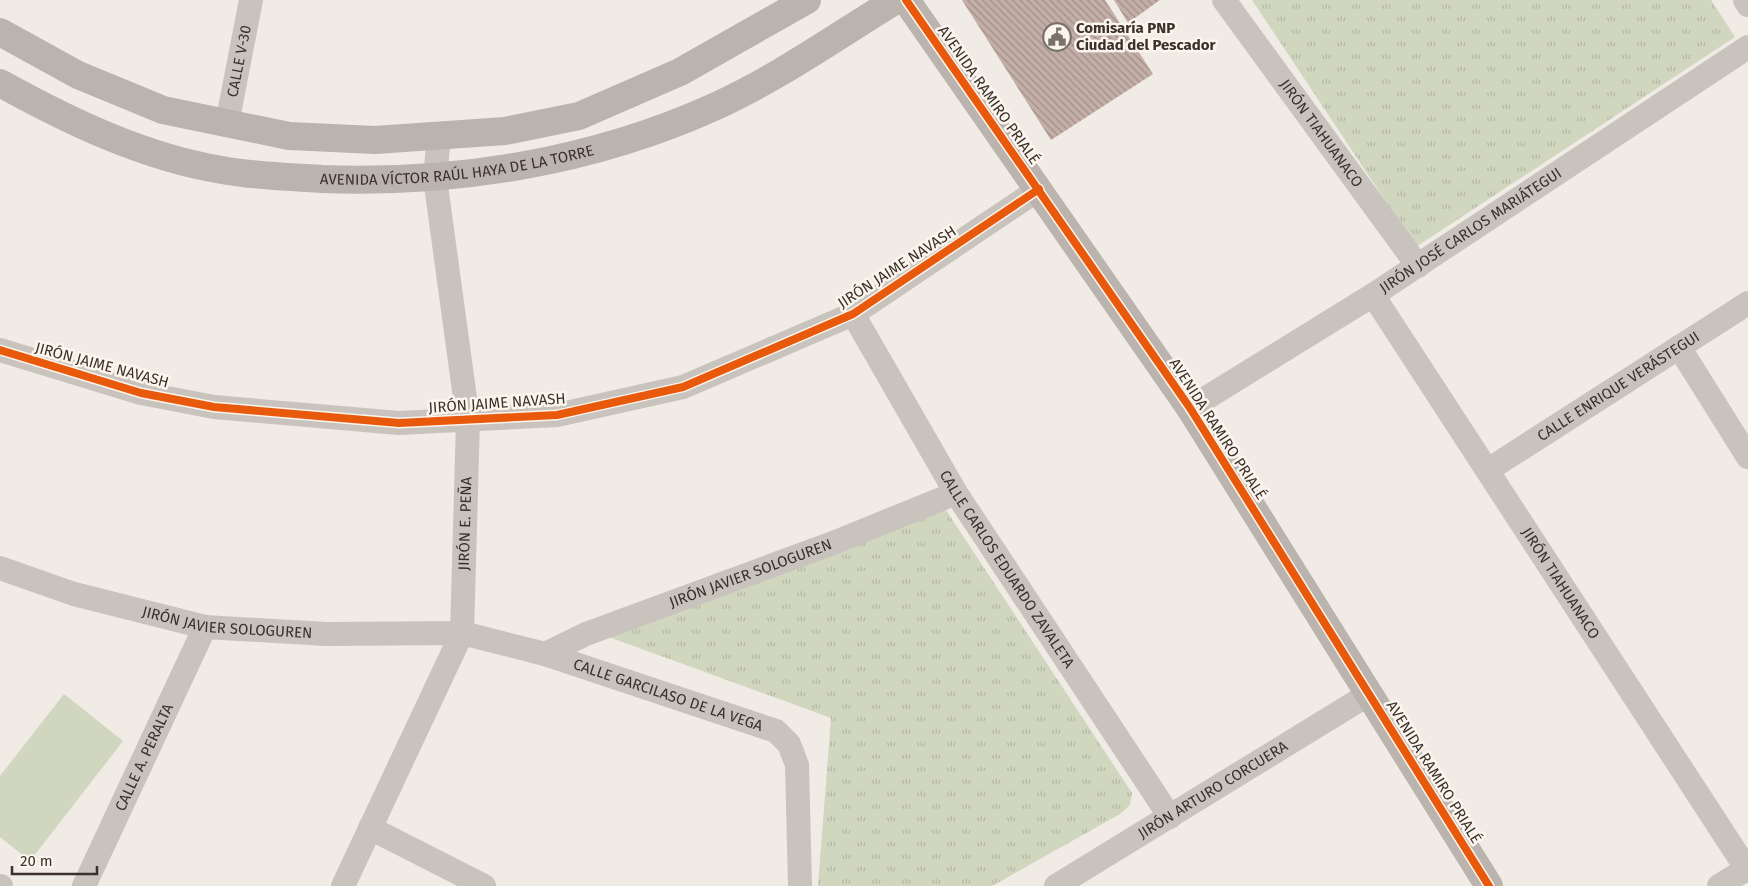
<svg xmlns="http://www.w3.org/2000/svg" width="1748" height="886" viewBox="0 0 1748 886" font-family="'Fira Sans',sans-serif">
<defs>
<pattern id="park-tufts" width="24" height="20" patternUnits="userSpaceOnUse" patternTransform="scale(1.25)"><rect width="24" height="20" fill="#d1d6bf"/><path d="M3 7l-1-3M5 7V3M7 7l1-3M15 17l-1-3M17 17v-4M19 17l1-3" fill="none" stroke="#b4b8a4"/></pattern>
<pattern id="building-back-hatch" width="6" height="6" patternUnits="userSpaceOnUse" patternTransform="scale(1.25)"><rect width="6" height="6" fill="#c3afa7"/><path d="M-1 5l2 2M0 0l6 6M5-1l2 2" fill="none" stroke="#a08f88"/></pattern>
</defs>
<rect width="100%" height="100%" fill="#f0ebe5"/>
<path fill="#d1d6bf" d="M64,694L123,741L30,861L0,837V776Z"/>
<g fill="url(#park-tufts)">
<path d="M1252,0H1711L1735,37L1416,247Z"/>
<path d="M942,504L1132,793L1130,805L1120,814L992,886H818L831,718L606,636Z"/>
</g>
<g fill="url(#building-back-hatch)">
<path d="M962,0H1105L1153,74L1051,140Z"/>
<path d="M1114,0H1160L1128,23Z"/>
</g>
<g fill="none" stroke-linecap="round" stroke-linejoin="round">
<g stroke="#c9c3be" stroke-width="24">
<path id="s1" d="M1224,0L1418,266"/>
<path d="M1745,0L1748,5"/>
<path id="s2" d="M227,124L251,0"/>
<path id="s3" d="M1373,295L1748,871"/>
<path id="s4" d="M853,314L956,493L1170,817"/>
<path d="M1679,347L1748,457"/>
<path d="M0,350L141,393L214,407L399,423L557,415L683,387L853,314L1039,189"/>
<path id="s5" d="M1190,408L1373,295L1748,47"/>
<path id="s6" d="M1488,470L1748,303"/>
<path id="s7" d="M0,568L74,594L205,627L326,634L462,633L545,654L776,731L789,744L797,765L800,886"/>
<path id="s8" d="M545,654L586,634L833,543L956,493"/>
<path d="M370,828L484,886"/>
<path d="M0,886H1"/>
<path id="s9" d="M84,886L205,627"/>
<path id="s10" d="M343,886L462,633L468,420L435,178L439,137"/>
<path id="s11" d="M1056,886L1369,694"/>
<path d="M1719,886L1748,868"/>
</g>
<g stroke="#bab3ae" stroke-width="28">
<path d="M906,0L1190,408L1489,886"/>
<path d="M0,32L78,75L163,110L289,136L375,140L505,131L579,116L680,72L807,0"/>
<path id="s12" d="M0,83C69,121 143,157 222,170C255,176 289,177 322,179C456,184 592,162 714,107C778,78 837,36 896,0"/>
</g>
<defs>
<g id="cycleway">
<path d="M906,0L1190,408L1489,886"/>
<path d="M0,350L141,393L214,407L399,423L557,415L683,387L853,314L1039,189"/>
</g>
</defs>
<use href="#cycleway" stroke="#fbf5ee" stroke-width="11"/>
<use href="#cycleway" stroke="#e8590c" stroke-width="8"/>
</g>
<defs>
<symbol id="civic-ring" viewBox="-11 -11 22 22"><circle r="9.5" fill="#fbf5ee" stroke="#7a716c" stroke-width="1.5"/><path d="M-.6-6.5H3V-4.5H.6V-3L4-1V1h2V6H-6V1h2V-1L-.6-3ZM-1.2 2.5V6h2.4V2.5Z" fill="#7a716c"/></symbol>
</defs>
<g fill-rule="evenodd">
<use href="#civic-ring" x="1041" y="21" width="32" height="32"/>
</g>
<g text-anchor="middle" stroke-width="5" stroke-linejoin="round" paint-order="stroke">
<g font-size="15" font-weight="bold" fill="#3b302b" stroke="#fbf5ee" text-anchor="start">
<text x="1076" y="33">Comisaría PNP<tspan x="1076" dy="17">Ciudad del Pescador</tspan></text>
</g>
<g font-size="15" fill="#3b302b" stroke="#fbf5ee">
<text dy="5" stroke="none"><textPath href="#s2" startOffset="64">CALLE V-30</textPath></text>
<text transform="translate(989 95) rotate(55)" y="5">AVENIDA RAMIRO PRIALÉ</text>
<text dy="5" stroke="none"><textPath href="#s1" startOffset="165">JIRÓN TIAHUANACO</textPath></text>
<text dy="5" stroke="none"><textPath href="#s12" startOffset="476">AVENIDA VÍCTOR RAÚL HAYA DE LA TORRE</textPath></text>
<text dy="5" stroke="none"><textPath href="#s5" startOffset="332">JIRÓN JOSÉ CARLOS MARIÁTEGUI</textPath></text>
<text transform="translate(897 267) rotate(-33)" y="5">JIRÓN JAIME NAVASH</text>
<text transform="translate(102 365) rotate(15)" y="5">JIRÓN JAIME NAVASH</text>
<text dy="5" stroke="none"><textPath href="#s6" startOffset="155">CALLE ENRIQUE VERÁSTEGUI</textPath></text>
<text transform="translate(497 403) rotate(-4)" y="5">JIRÓN JAIME NAVASH</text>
<text transform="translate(1218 429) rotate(57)" y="5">AVENIDA RAMIRO PRIALÉ</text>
<text dy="5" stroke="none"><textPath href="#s10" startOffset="389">JIRÓN E. PEÑA</textPath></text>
<text dy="5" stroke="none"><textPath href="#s4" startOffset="298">CALLE CARLOS EDUARDO ZAVALETA</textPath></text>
<text dy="5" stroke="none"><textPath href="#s8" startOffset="221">JIRÓN JAVIER SOLOGUREN</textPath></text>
<text dy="5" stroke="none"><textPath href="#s3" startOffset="344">JIRÓN TIAHUANACO</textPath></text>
<text dy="5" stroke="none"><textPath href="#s7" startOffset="235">JIRÓN JAVIER SOLOGUREN</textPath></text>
<text dy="5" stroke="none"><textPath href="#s7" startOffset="686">CALLE GARCILASO DE LA VEGA</textPath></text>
<text dy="5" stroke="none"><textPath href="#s9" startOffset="142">CALLE A. PERALTA</textPath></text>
<text transform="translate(1434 772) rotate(58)" y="5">AVENIDA RAMIRO PRIALÉ</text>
<text dy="5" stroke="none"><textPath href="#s11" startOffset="184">JIRÓN ARTURO CORCUERA</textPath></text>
</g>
</g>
<path d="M12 866v8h85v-8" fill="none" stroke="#3b302b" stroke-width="2.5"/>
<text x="20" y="866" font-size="15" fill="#3b302b" stroke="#fbf5ee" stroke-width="4" paint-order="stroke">20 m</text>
</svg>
